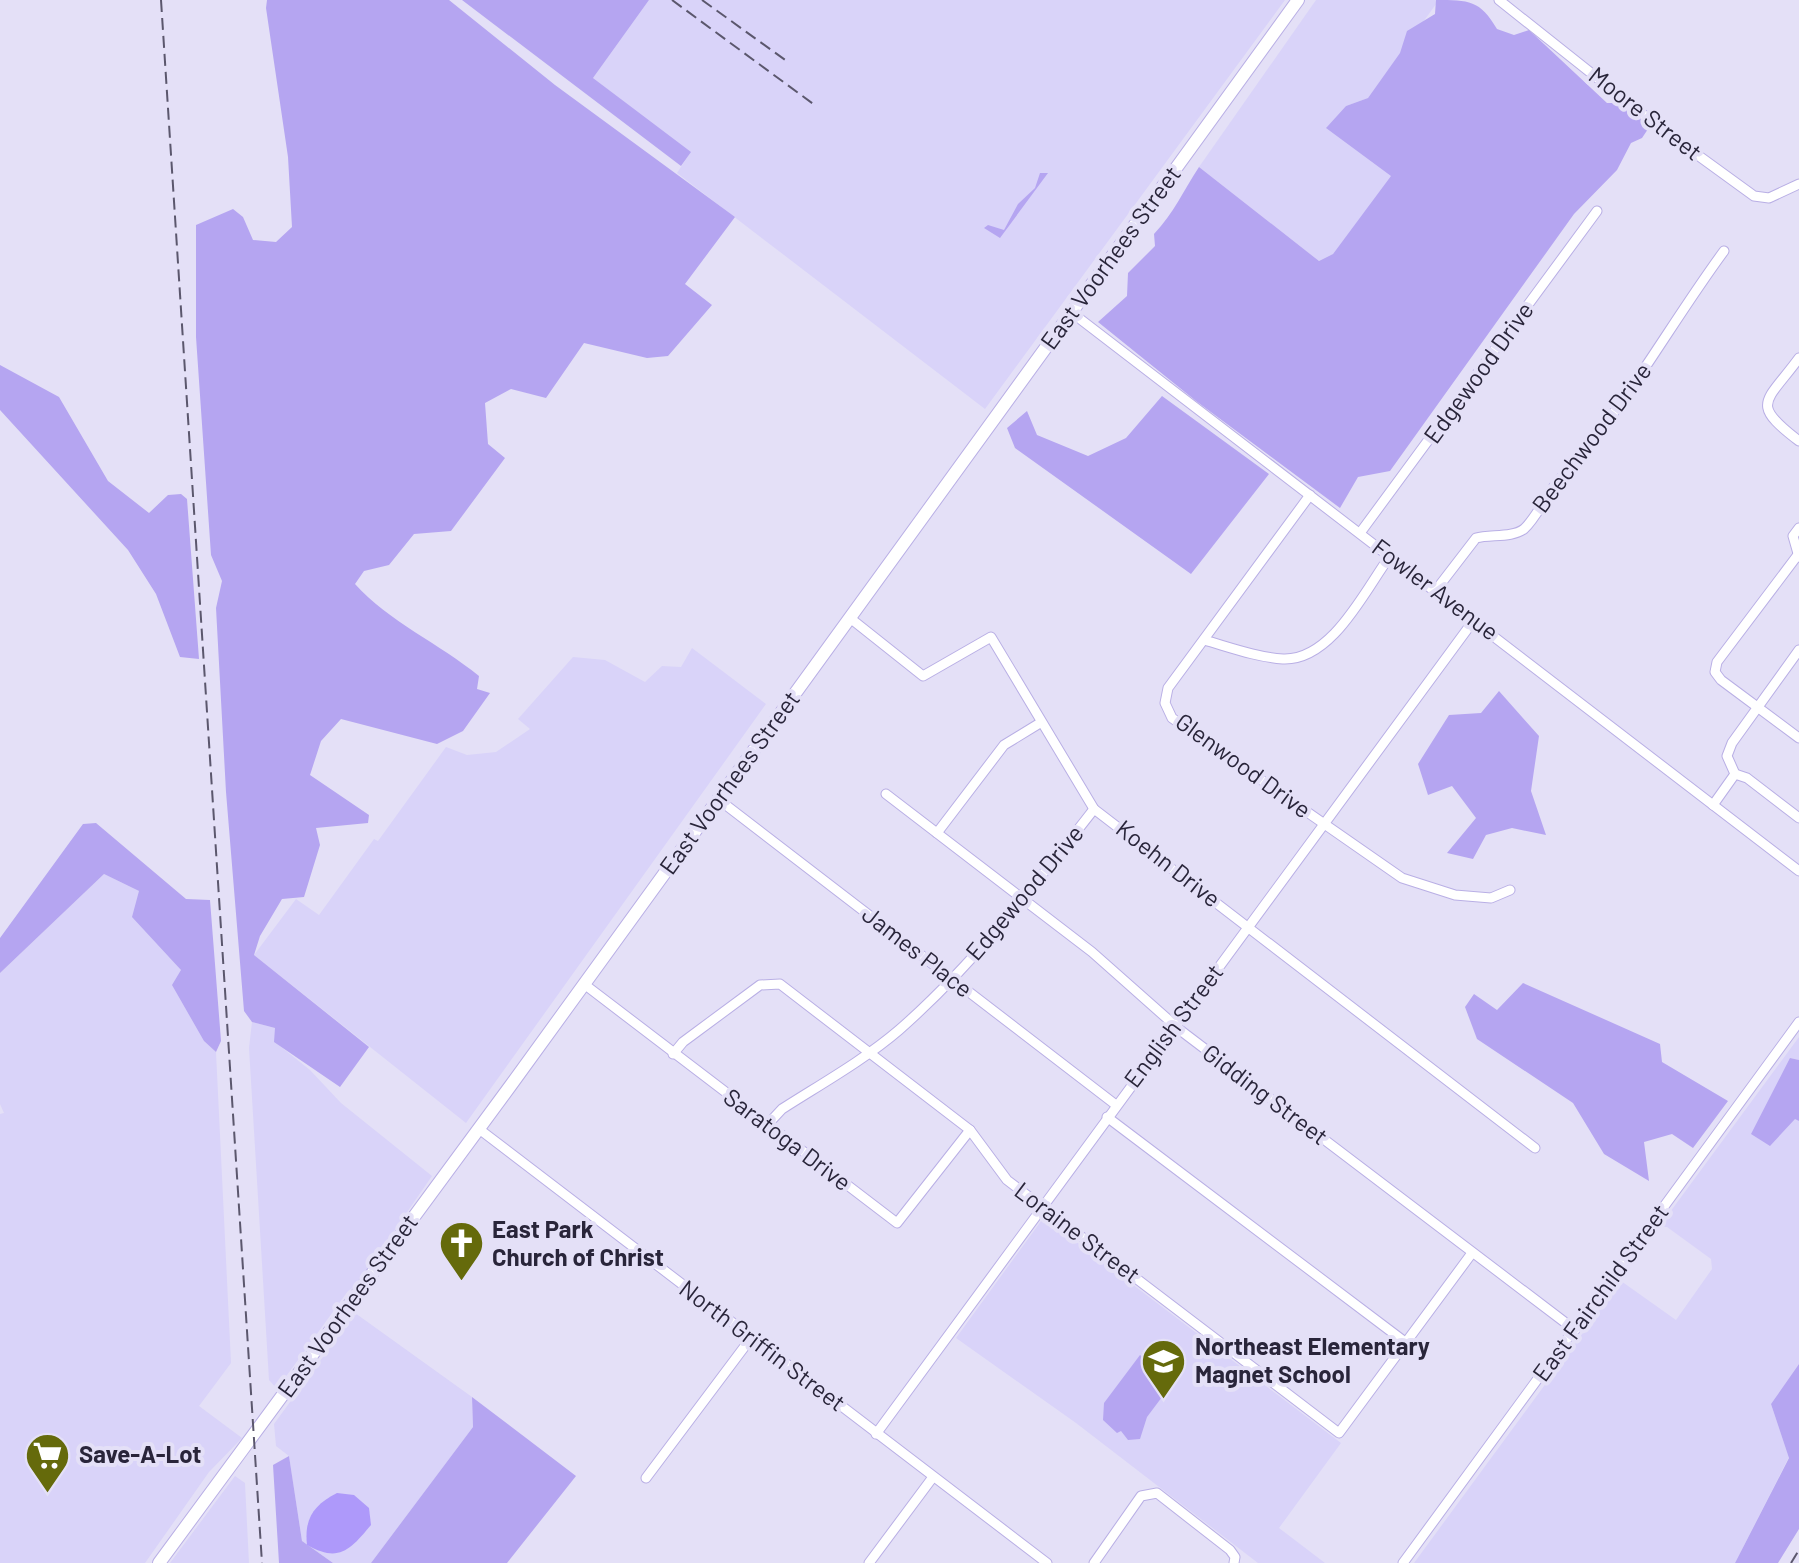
<svg xmlns="http://www.w3.org/2000/svg" width="1799" height="1563" viewBox="0 0 1799 1563" font-family="Barlow,sans-serif">
<rect width="100%" height="100%" fill="#e4e0f7"/>
<g fill="#d9d3f9">
<path d="M649,0H1285L985,409L677,173L690,153L593,78Z"/>
<path d="M1316,0H1439L1368,98L1346,106L1327,127L1392,176L1333,254L1319,261L1199,167Z"/>
<path d="M692,648L766,704L466,1123L254,955L296,899L319,915L374,839L378,841L446,747L467,755L496,752L530,729L518,719L573,657L605,660L645,682L662,666L681,667Z"/>
<path d="M104,874L139,891L164,949L181,970L204,1041L216,1052L231,1363L199,1406L242,1438L209,1472L145,1563H0V1114L4,1113L0,1104V973Z"/>
<path d="M252,1022L275,1028V1042L310,1070L341,1103L432,1176L357,1285L348,1291L277,1389L269,1380L249,1048Z"/>
<path d="M1799,1037V1060L1790,1058L1796,1118L1799,1121V1364L1771,1404L1789,1457L1735,1563H1414L1621,1281L1676,1320L1712,1269L1711,1259L1667,1227H1659Z"/>
<path d="M1044,1217L1341,1443L1279,1528L1325,1563H1258L1076,1423L956,1338Z"/>
<path d="M355,1313L472,1397L473,1427L371,1563H333L302,1541L289,1456L276,1446L274,1424Z"/>
<path d="M235,1476L245,1483L249,1563H170Z"/>
</g>
<g fill="#b5a5f1">
<path d="M267,0H449L555,85L735,217L685,284L712,305L668,356L647,358L584,343L546,398L511,389L485,403L488,444L505,458L451,531L414,534L389,565L364,571L355,584C388,621 440,644 479,676L477,689L490,693L463,731L437,744L341,719L321,741L310,775L369,815L368,823L316,828L320,845L304,897L282,899L260,936L254,955L369,1047L340,1087L274,1042L275,1028L252,1022L244,1011L226,792L216,608L222,581L211,555L196,337V225L233,209L243,217L253,240L276,242L292,227L288,157L266,8Z"/>
<path d="M462,0H649L593,78L691,152L681,166Z"/>
<path d="M1436,0C1469,0 1480,0 1497,29L1514,35L1529,30L1607,103H1620L1650,126L1642,138L1631,143L1617,170L1574,214L1390,471L1358,477L1340,508L1196,401L1098,322L1127,296L1128,273L1155,246L1154,234C1174,213 1183,191 1199,167L1319,261L1333,254L1391,176L1326,128L1346,106L1368,98L1400,53L1407,31L1435,14Z"/>
<path d="M1040,173H1048L1000,238L984,228L988,225L1004,230L1018,204L1035,188Z"/>
<path d="M0,365L59,397L108,481L149,513L168,495L181,494L187,499L199,659L180,657L156,594L128,550L0,410Z"/>
<path d="M1162,396L1269,474L1191,574L1015,448L1007,428L1027,411L1037,435L1088,456L1126,438Z"/>
<path d="M1499,691L1539,736L1531,791L1546,835L1512,828L1486,835L1473,859L1447,853L1476,818L1452,786L1428,795L1418,764L1449,715L1481,713Z"/>
<path d="M96,823L186,899L210,900L221,1041L216,1052L204,1041L172,985L181,970L132,917L139,891L104,874L0,973V938L83,824Z"/>
<path d="M1523,983L1660,1044L1662,1062L1728,1101L1693,1148L1672,1134L1644,1142L1649,1181L1604,1154L1573,1103L1477,1039L1465,1007L1474,994L1497,1010Z"/>
<path d="M1790,1058L1799,1060V1121L1795,1119L1770,1146L1751,1134Z"/>
<path d="M1140,1355L1174,1381L1147,1417L1140,1439L1128,1440L1121,1431L1117,1433L1103,1420L1104,1403Z"/>
<path d="M1799,1364V1529L1778,1563H1735L1789,1458L1771,1404Z"/>
<path d="M472,1397L576,1476L507,1563H371L473,1427Z"/>
<path d="M289,1456L302,1541L333,1563H279L273,1465Z"/>
</g>
<path fill="#ae99fa" d="M337,1493L354,1495L369,1508L371,1525C350,1550 339,1563 307,1545C304,1518 314,1505 337,1493Z"/>
<g fill="none" stroke-linecap="round" stroke-linejoin="round">
<defs>
<g id="minor">
<path d="M1499,0L1659,127L1754,196L1769,198L1799,184"/>
<path d="M1071,312L1799,871"/>
<path d="M1799,358C1766,403 1749,403 1799,441"/>
<path d="M1310,495L1168,688L1165,703L1172,718L1402,878L1455,895L1491,898L1510,890"/>
<path d="M1799,528L1793,536L1799,557"/>
<path d="M1360,533L1597,211"/>
<path d="M1797,556L1717,662L1715,672L1721,680L1799,738"/>
<path d="M1436,590L1476,538C1490,534 1512,538 1524,529C1538,516 1546,494 1560,479C1624,410 1668,327 1724,251"/>
<path d="M850,618L923,676L991,637L1094,809L1535,1148"/>
<path d="M1204,640C1229,647 1256,657 1283,659C1332,661 1365,590 1390,556"/>
<path d="M1735,774L1747,778L1799,818"/>
<path d="M886,794L1092,952L1180,1030L1575,1330"/>
<path d="M718,799L1116,1105"/>
<path d="M1713,805L1735,774L1727,756L1732,743L1799,650"/>
<path d="M937,833L1004,745L1040,723"/>
<path d="M584,984L897,1223L970,1130"/>
<path d="M673,1054L683,1042L760,985L780,984L970,1130L1007,1180L1339,1433L1472,1253"/>
<path d="M1107,1117L1405,1342"/>
<path d="M768,1124L782,1109C821,1084 864,1060 899,1030C973,965 1034,886 1094,809"/>
<path d="M479,1129L1047,1563"/>
<path d="M876,1434L1474,620"/>
<path d="M646,1478L751,1338"/>
<path d="M869,1563L933,1477"/>
<path d="M1094,1563L1141,1496L1157,1493L1230,1550L1235,1557L1234,1563"/>
<path d="M1403,1563L1799,1022"/>
</g>
<path id="major" d="M159,1563L511,1085L1298,0"/>
</defs>
<use href="#minor" stroke="#b9afe5" stroke-width="11"/>
<use href="#major" stroke="#b9afe5" stroke-width="14"/>
<use href="#minor" stroke="#fff" stroke-width="9"/>
<use href="#major" stroke="#fff" stroke-width="12"/>
<g stroke="#5b576d" stroke-width="2" stroke-dasharray="12 6" stroke-linecap="butt">
<path d="M161,0L262,1563"/>
<path d="M672,0L816,106"/>
<path d="M702,0L788,62"/>
<path d="M1791,1563L1799,1550"/>
</g>
</g>
<defs>
<symbol id="church-pin" viewBox="-11 -11 22 30"><path d="M0 17L-7.5 6A9.5 9.5 0 1 1 7.5 6Z" fill="#656a0b" stroke="#e4e0f7"/><path d="M-1.2-6h2.4v3.5h3.3v2.4h-3.3V6h-2.4V-.1h-3.3v-2.4h3.3Z" fill="#fff"/></symbol>
<symbol id="school-pin" viewBox="-11 -11 22 30"><path d="M0 17L-7.5 6A9.5 9.5 0 1 1 7.5 6Z" fill="#656a0b" stroke="#e4e0f7"/><path d="M0-5L7-2L0 1L-7-2ZM-4 1L0 2.5L4 1V4Q0 6-4 4Z" fill="#fff"/></symbol>
<symbol id="supermarket-pin" viewBox="-11 -11 22 30"><path d="M0 17L-7.5 6A9.5 9.5 0 1 1 7.5 6Z" fill="#656a0b" stroke="#e4e0f7"/><path d="M-6-5.5h2.5l.6 2H6L4.5 2H-2.5L-4.4-4H-6ZM-1.5 3.2a1.3 1.3 0 1 0 .1 0ZM3 3.2a1.3 1.3 0 1 0 .1 0Z" fill="#fff"/></symbol>
</defs>
<g fill-rule="evenodd">
<use href="#church-pin" x="436" y="1218" width="51" height="69"/>
<use href="#school-pin" x="1138" y="1336" width="51" height="69"/>
<use href="#supermarket-pin" x="22" y="1430" width="51" height="69"/>
</g>
<g text-anchor="middle" stroke-width="8" stroke-linejoin="round" paint-order="stroke">
<g font-size="24" fill="#29253a" stroke="#e4e0f7">
<text transform="translate(1645 114) rotate(38)" y="8">Moore Street</text>
<text transform="translate(1111 258) rotate(-54)" y="8">East Voorhees Street</text>
<text transform="translate(1479 373) rotate(-54)" y="8">Edgewood Drive</text>
<text transform="translate(1592 438) rotate(-53)" y="8">Beechwood Drive</text>
<text transform="translate(1435 590) rotate(37)" y="8">Fowler Avenue</text>
<text transform="translate(1243 766) rotate(36)" y="8">Glenwood Drive</text>
<text transform="translate(730 783) rotate(-54)" y="8">East Voorhees Street</text>
<text transform="translate(1168 864) rotate(38)" y="8">Koehn Drive</text>
<text transform="translate(1025 893) rotate(-50)" y="8">Edgewood Drive</text>
<text transform="translate(917 952) rotate(38)" y="8">James Place</text>
<text transform="translate(1174 1026) rotate(-53)" y="8">English Street</text>
<text transform="translate(1265 1095) rotate(37)" y="8">Gidding Street</text>
<text transform="translate(787 1140) rotate(37)" y="8">Saratoga Drive</text>
<text transform="translate(1077 1233) rotate(37)" y="8">Loraine Street</text>
<text transform="translate(1601 1293) rotate(-54)" y="8">East Fairchild Street</text>
<text transform="translate(348 1306) rotate(-54)" y="8">East Voorhees Street</text>
<text transform="translate(762 1346) rotate(37)" y="8">North Griffin Street</text>
</g>
<g font-size="24" font-weight="bold" fill="#29253a" stroke="#e4e0f7" text-anchor="start">
<text x="492" y="1238">East Park<tspan x="492" dy="28">Church of Christ</tspan></text>
<text x="1195" y="1355">Northeast Elementary<tspan x="1195" dy="28">Magnet School</tspan></text>
<text x="79" y="1463">Save-A-Lot</text>
</g>
</g>
</svg>
